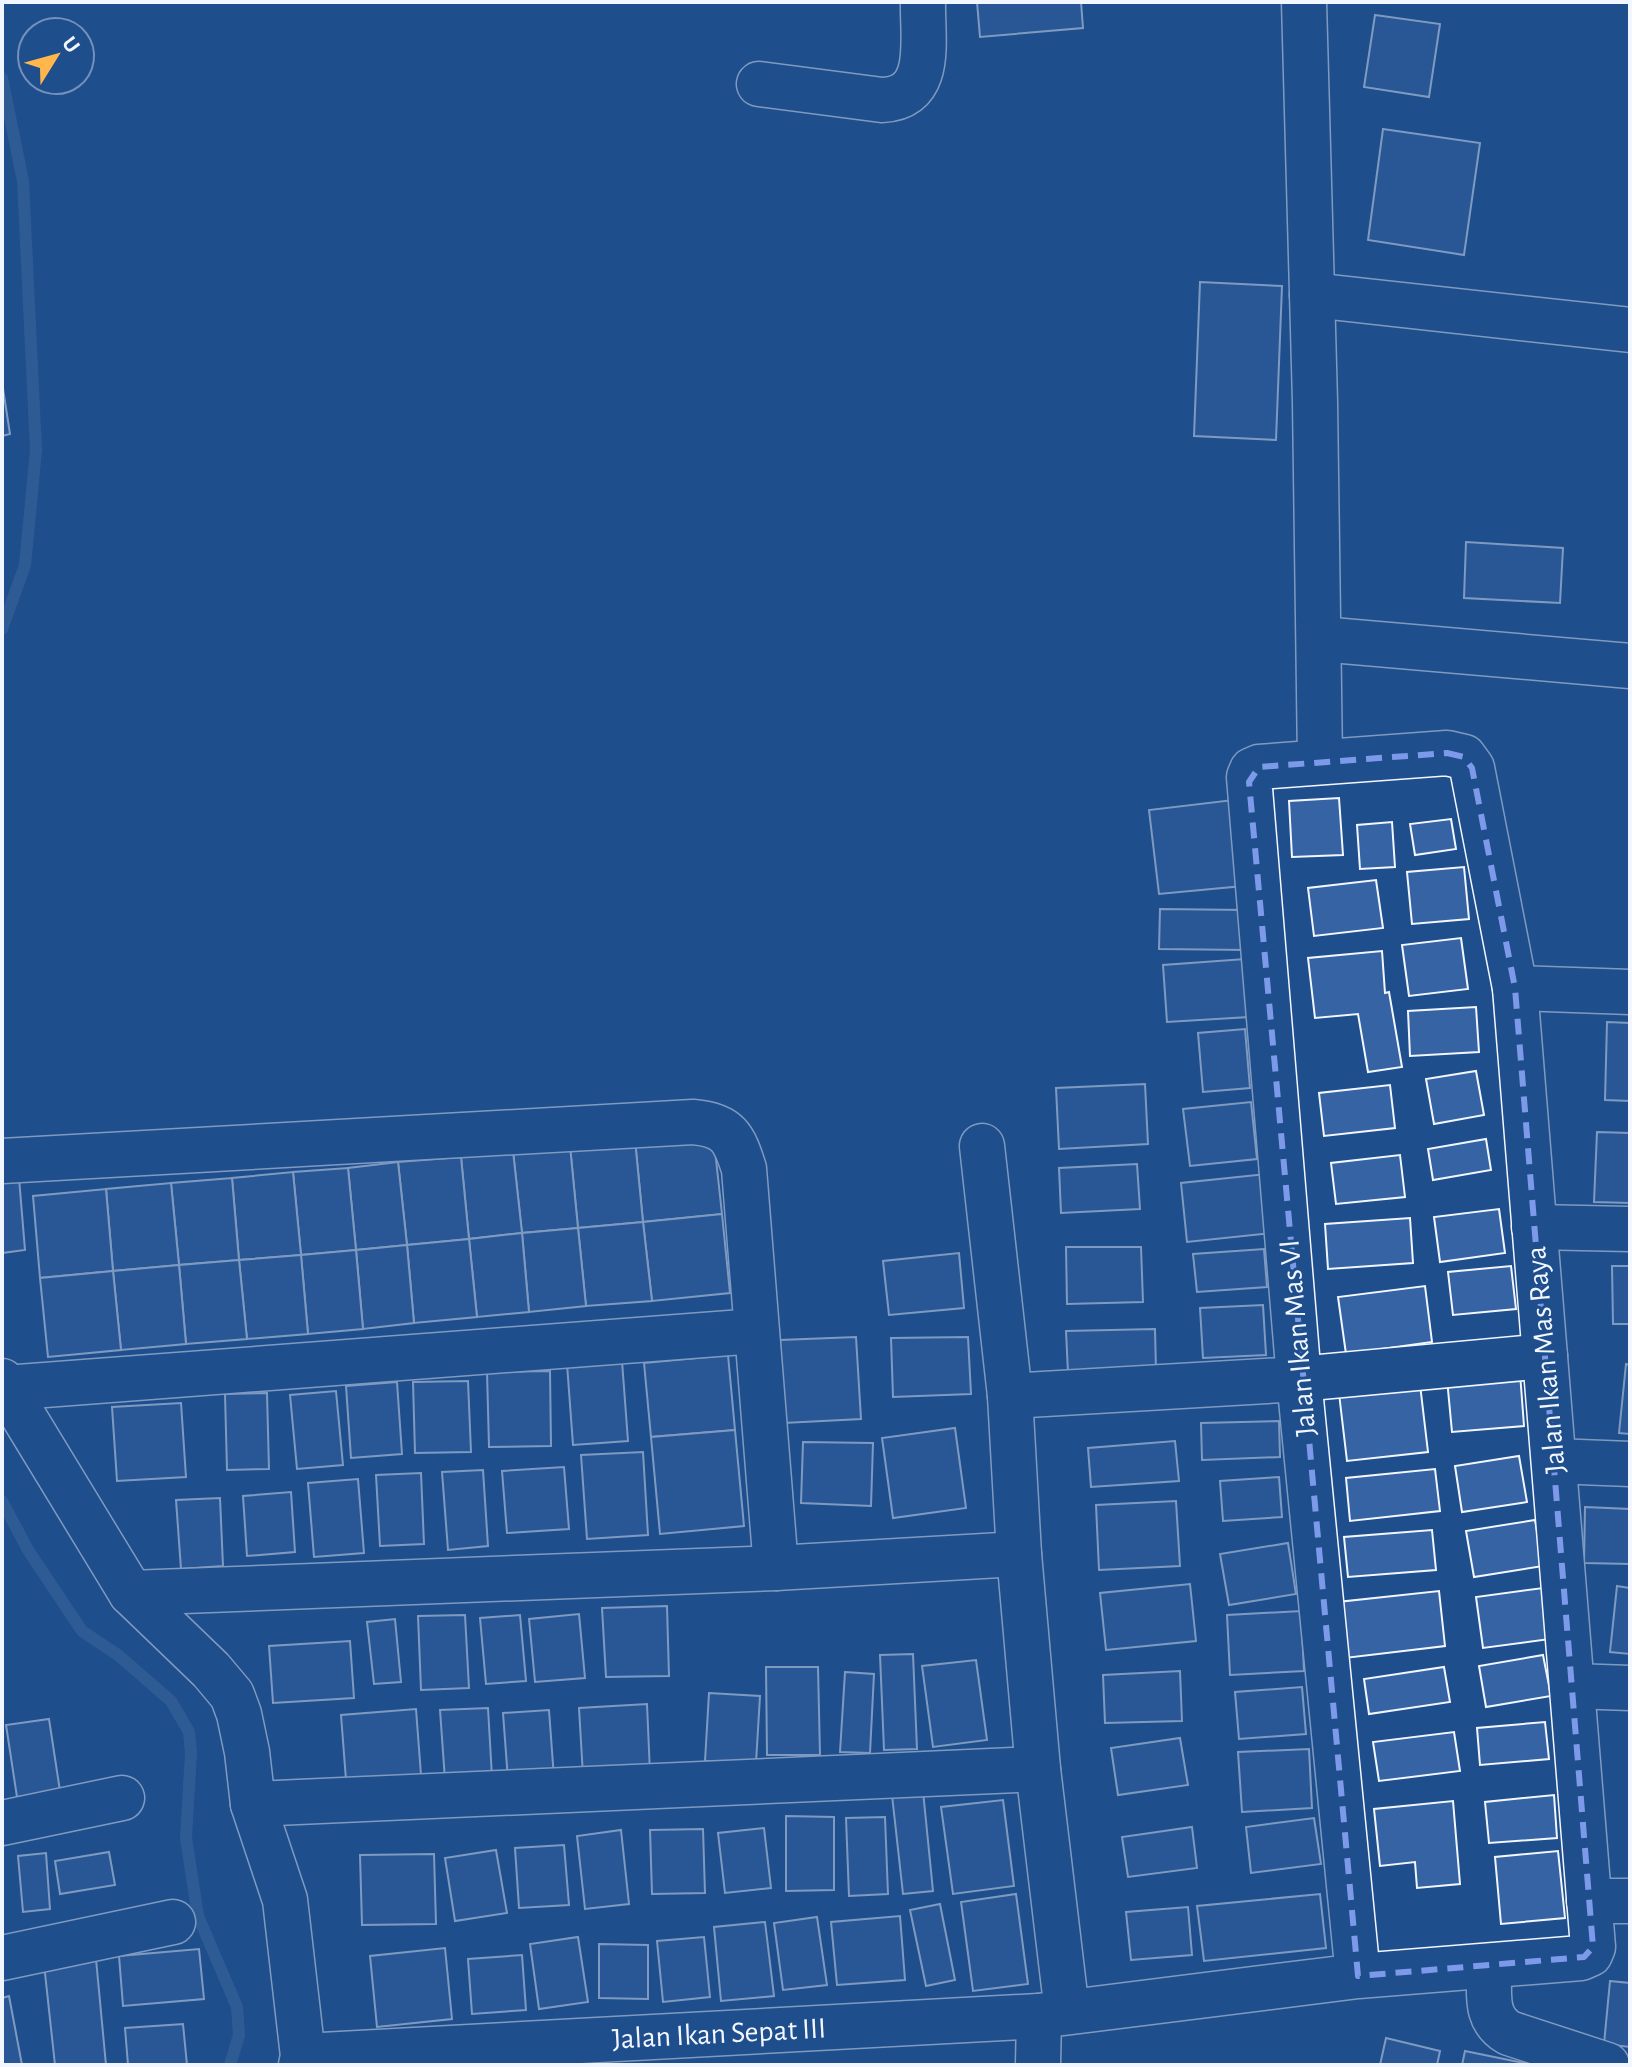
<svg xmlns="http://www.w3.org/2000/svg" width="1632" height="2067" viewBox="0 0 1632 2067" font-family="'Alegreya Sans',sans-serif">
<rect width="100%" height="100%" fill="#1f4e8c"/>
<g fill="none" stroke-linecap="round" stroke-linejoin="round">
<g stroke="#446ba0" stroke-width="12">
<path d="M2,78L23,181L36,450L25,565L2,629"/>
<path d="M2,1501L28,1550L82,1631L118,1655L171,1701L189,1732L191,1753L186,1838L198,1916L237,2007L239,2035L230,2065"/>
</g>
</g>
<g fill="#3563a3" stroke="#f2f6ff" stroke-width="2">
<path d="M977,2H1081L1083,28L980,37Z"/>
<path d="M1375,15L1440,24L1429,97L1364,87Z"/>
<path d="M1383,129L1480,143L1464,255L1368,240Z"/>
<path d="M1200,282L1282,286L1276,440L1194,436Z"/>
<path d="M2,382L10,434L2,436Z"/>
<path d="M1466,542L1563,548L1560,603L1464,598Z"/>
<path d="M1339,798L1343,855L1292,857L1289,801Z"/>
<path d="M1233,800L1243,886L1159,894L1149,810Z"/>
<path d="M1451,819L1456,849L1415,855L1410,824Z"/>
<path d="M1392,822L1395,867L1360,869L1357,825Z"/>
<path d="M1464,867L1469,919L1412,924L1407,872Z"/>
<path d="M1376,880L1383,928L1314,936L1308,888Z"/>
<path d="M1160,909L1247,910V950L1159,949Z"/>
<path d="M1461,938L1468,989L1409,996L1402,945Z"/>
<path d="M1382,951L1385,993L1389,992L1402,1067L1368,1072L1358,1014L1315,1018L1308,958Z"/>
<path d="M1245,959L1249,1017L1167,1022L1163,965Z"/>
<path d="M1476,1007L1479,1052L1410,1056L1408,1011Z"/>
<path d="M1607,1022L1630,1023V1101L1605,1100Z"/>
<path d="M1245,1029L1250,1088L1203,1092L1198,1033Z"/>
<path d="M1476,1071L1484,1115L1434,1124L1426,1079Z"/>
<path d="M1145,1084L1148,1144L1059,1149L1056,1088Z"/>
<path d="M1390,1085L1395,1128L1324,1136L1319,1093Z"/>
<path d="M1251,1102L1257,1159L1190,1166L1183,1109Z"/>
<path d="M713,1132L722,1214L643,1222L635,1140Z"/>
<path d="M1597,1132L1630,1133V1203L1594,1202Z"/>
<path d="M1486,1139L1491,1170L1433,1180L1428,1149Z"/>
<path d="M635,1140L643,1222L578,1228L570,1146Z"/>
<path d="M570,1146L578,1228L522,1233L513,1151Z"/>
<path d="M513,1151L522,1233L469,1239L461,1157Z"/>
<path d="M1400,1155L1405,1197L1336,1204L1331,1163Z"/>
<path d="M461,1157L469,1239L407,1245L398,1162Z"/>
<path d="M398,1162L407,1245L356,1250L348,1168Z"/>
<path d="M1137,1164L1140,1209L1061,1213L1059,1168Z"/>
<path d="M18,1166L25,1250L2,1253V1167Z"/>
<path d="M348,1168L356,1250L301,1255L293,1172Z"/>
<path d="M293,1172L301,1255L239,1260L232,1178Z"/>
<path d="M1266,1174L1273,1233L1187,1242L1181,1183Z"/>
<path d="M232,1178L239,1260L179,1265L171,1183Z"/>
<path d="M171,1183L179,1265L113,1271L106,1189Z"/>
<path d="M106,1189L113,1271L40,1278L33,1196Z"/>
<path d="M1499,1209L1505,1253L1440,1262L1434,1217Z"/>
<path d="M722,1214L730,1293L652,1301L643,1222Z"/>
<path d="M1410,1218L1413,1263L1328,1269L1325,1224Z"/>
<path d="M643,1222L652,1301L586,1306L578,1228Z"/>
<path d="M578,1228L586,1306L529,1312L522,1233Z"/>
<path d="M522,1233L529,1312L477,1317L469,1239Z"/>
<path d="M469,1239L477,1317L414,1323L407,1245Z"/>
<path d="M407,1245L414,1323L363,1329L356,1250Z"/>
<path d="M1066,1247H1141L1143,1302L1067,1304Z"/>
<path d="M1264,1249L1267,1287L1197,1292L1193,1254Z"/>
<path d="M356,1250L363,1329L308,1334L301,1255Z"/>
<path d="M959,1253L964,1308L889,1315L883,1261Z"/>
<path d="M301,1255L308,1334L247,1339L239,1260Z"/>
<path d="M239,1260L247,1339L186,1344L179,1265Z"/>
<path d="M179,1265L186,1344L121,1350L113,1271Z"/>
<path d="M1511,1266L1516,1309L1453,1315L1448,1272Z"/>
<path d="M1612,1266H1630V1324H1613Z"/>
<path d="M113,1271L121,1350L48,1357L40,1278Z"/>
<path d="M1425,1286L1432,1342L1346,1354L1338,1297Z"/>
<path d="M1263,1305L1266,1355L1203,1358L1200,1308Z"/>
<path d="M1155,1329L1156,1371L1068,1373L1066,1331Z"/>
<path d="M856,1337L861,1419L784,1423L780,1340Z"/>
<path d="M968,1337L971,1394L893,1397L891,1338Z"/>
<path d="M728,1355L735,1430L651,1437L644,1363Z"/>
<path d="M622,1361L628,1441L573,1445L567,1364Z"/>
<path d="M1626,1364L1630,1365V1434L1619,1433Z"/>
<path d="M550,1371L551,1446L489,1447L487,1372Z"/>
<path d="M1520,1373L1524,1426L1452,1432L1447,1379Z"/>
<path d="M1419,1376L1428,1452L1347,1461L1338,1385Z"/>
<path d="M468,1381L471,1452L415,1453L413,1382Z"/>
<path d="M397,1382L402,1454L351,1458L346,1386Z"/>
<path d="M336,1391L343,1465L297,1469L290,1395Z"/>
<path d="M267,1393L269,1469L227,1470L225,1394Z"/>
<path d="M181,1403L186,1477L117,1481L112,1407Z"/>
<path d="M1279,1421L1280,1457L1202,1460L1201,1423Z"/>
<path d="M955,1428L966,1508L893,1518L882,1438Z"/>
<path d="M735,1430L744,1526L660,1534L651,1437Z"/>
<path d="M1175,1441L1179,1481L1091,1487L1088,1448Z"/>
<path d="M803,1442L873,1443L871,1506L801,1503Z"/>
<path d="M643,1452L648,1535L587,1539L581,1455Z"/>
<path d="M1519,1456L1527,1502L1462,1512L1455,1466Z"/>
<path d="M564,1467L569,1529L507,1533L502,1471Z"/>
<path d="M1435,1469L1440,1511L1350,1521L1346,1478Z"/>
<path d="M483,1470L488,1546L448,1550L442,1472Z"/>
<path d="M421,1473L424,1544L380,1546L376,1475Z"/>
<path d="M1279,1477L1282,1517L1223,1521L1220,1481Z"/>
<path d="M358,1479L364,1553L314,1557L308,1483Z"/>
<path d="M291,1492L295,1552L247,1556L243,1496Z"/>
<path d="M220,1498L223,1566L181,1569L176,1500Z"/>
<path d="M1176,1501L1180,1566L1099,1570L1096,1505Z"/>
<path d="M1585,1507L1630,1509V1564L1584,1563Z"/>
<path d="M1535,1520L1543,1566L1474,1577L1466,1531Z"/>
<path d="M1432,1530L1436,1570L1348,1577L1344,1537Z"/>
<path d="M1288,1543L1296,1594L1229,1605L1220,1554Z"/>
<path d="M1190,1584L1196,1641L1106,1650L1100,1593Z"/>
<path d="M1617,1586L1630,1588V1654L1610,1652Z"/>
<path d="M1543,1588L1550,1639L1483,1648L1476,1597Z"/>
<path d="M1439,1591L1445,1646L1345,1658L1338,1602Z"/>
<path d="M667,1606L669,1676L606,1677L602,1608Z"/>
<path d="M1301,1611L1304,1671L1230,1675L1227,1615Z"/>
<path d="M579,1614L585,1678L535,1682L529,1619Z"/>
<path d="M465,1615L469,1688L421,1690L418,1616Z"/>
<path d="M520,1615L526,1681L486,1684L480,1618Z"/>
<path d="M395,1619L401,1682L374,1684L367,1622Z"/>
<path d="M350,1641L354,1698L273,1703L269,1646Z"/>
<path d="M913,1654L917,1749L884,1750L880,1655Z"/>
<path d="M1543,1655L1551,1696L1486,1707L1479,1666Z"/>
<path d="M976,1660L987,1740L933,1747L922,1666Z"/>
<path d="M766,1667H818L820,1755H767Z"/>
<path d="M1444,1667L1450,1702L1369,1714L1364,1679Z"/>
<path d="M1180,1671L1182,1721L1105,1723L1103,1675Z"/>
<path d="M845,1672L874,1674L870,1753L840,1752Z"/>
<path d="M1302,1687L1306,1734L1239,1739L1235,1692Z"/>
<path d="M709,1693L760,1696L756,1763L705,1761Z"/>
<path d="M647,1704L650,1773L583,1776L579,1708Z"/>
<path d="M488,1708L492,1777L445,1780L440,1710Z"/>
<path d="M416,1709L421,1775L346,1780L341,1715Z"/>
<path d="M549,1710L554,1778L508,1780L503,1713Z"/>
<path d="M49,1719L60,1791L17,1797L6,1725Z"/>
<path d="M1545,1722L1549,1759L1480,1765L1477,1728Z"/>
<path d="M1454,1732L1460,1771L1379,1781L1373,1742Z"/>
<path d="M1180,1738L1188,1785L1118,1795L1111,1748Z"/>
<path d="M1309,1749L1312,1808L1242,1812L1238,1752Z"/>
<path d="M923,1791L933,1891L903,1894L892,1795Z"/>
<path d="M1554,1795L1557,1838L1489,1843L1485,1802Z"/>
<path d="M1003,1800L1014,1886L953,1894L941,1807Z"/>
<path d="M1453,1801L1460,1884L1417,1888L1415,1862L1380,1866L1374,1809Z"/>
<path d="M786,1816L834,1817V1890L786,1891Z"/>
<path d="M885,1817L888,1894L849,1896L846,1818Z"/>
<path d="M1314,1818L1321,1864L1251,1873L1246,1827Z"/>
<path d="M1192,1827L1197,1868L1128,1877L1122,1837Z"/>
<path d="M764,1828L771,1888L725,1893L718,1833Z"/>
<path d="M703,1829L705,1893L652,1894L650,1830Z"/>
<path d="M621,1830L629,1904L585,1909L577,1836Z"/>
<path d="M564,1845L569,1905L519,1908L515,1848Z"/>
<path d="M496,1850L507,1913L455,1921L445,1858Z"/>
<path d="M1558,1851L1565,1918L1501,1924L1495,1857Z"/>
<path d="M109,1852L115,1885L60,1894L55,1861Z"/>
<path d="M46,1853L50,1909L23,1912L18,1856Z"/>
<path d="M434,1854L436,1924L362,1925L360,1855Z"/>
<path d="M1016,1894L1028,1984L973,1991L961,1902Z"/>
<path d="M1320,1894L1326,1948L1204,1961L1197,1906Z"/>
<path d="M940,1904L955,1980L926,1986L910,1910Z"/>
<path d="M1188,1907L1192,1955L1131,1960L1126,1912Z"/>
<path d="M900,1916L905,1980L837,1985L831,1922Z"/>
<path d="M817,1917L827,1985L783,1990L774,1923Z"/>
<path d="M765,1922L774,1996L721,2001L714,1927Z"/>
<path d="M578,1937L588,2002L539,2009L530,1944Z"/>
<path d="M704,1937L710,1997L663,2002L657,1941Z"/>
<path d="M599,1944L648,1945V1999L599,1998Z"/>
<path d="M445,1948L452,2019L377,2027L370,1956Z"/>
<path d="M199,1949L204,1999L123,2006L119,1956Z"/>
<path d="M522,1955L526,2010L472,2014L468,1959Z"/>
<path d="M96,1959L106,2065H55L44,1964Z"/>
<path d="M1610,1981L1630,1983V2047L1604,2044Z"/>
<path d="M9,1996L22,2065H2V1998Z"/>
<path d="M183,2024L187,2065H128L125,2028Z"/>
<path d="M1386,2038L1440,2051L1437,2065H1380Z"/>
<path d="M1465,2051L1533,2065H1462Z"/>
</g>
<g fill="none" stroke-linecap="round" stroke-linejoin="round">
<defs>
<g id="minor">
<path d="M1304,2L1315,402L1320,762"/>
<path d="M759,84L882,100C935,98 922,39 923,2"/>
<path d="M1312,295L1630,330"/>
<path d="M1320,639L1630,666"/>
<path d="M1515,988L1630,992"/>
<path d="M982,1146L1010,1396L1019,1554L1038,1769L1067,2012"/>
<path d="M2,1161L693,1122C728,1125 734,1137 744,1169L776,1568"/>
<path d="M1534,1227L1630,1229"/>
<path d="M2,1381L131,1593L211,1670L232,1695L239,1714L247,1752L253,1804L285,1900L303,2056L301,2065"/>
<path d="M5,1388L756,1331"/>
<path d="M1010,1396L1299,1379L1545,1356"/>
<path d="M1554,1461L1630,1464"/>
<path d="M131,1593L776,1568L1019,1554"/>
<path d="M1572,1686L1630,1688"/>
<path d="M253,1804L1038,1769"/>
<path d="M2,1823L122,1798"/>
<path d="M1589,1901H1630"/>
<path d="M2,1958L173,1922"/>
<path d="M1489,1966C1490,1992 1483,2018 1509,2033L1607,2065"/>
<path d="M303,2056L1039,2016L1358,1976L1581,1958L1590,1954L1593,1947L1515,988L1472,768L1464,757L1447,753L1259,767L1252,770L1249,777L1299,1379L1358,1976"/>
<path d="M1038,2065L1039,2016"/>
</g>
</defs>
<use href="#minor" stroke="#f2f6ff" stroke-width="47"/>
<use href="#minor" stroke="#1f4e8c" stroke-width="44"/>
</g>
<path d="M0 0H1632V2067H0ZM1447,753L1464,757L1472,768L1515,988L1593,1947L1584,1957L1358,1976L1249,782L1259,767Z" fill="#1f4e8c" fill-opacity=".55" fill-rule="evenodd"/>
<path fill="none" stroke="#7d9aea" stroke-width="6" stroke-dasharray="16 10" stroke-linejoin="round" d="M1447,753L1464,757L1472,768L1515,988L1593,1947L1584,1957L1358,1976L1249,782L1259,767Z"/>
<g text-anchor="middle" stroke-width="6" stroke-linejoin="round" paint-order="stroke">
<g font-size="30" fill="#f2f6ff" stroke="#1f4e8c">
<text transform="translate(1297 1338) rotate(-95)" y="10">Jalan Ikan Mas VI</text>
<text transform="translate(1545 1360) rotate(-95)" y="10">Jalan Ikan Mas Raya</text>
<text transform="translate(719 2033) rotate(-3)" y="10">Jalan Ikan Sepat III</text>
</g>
</g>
<rect width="1632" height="2067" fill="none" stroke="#f2f6ff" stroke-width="8"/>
<g transform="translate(56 56) rotate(53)"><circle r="38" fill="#1f4e8c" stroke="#7391ba" stroke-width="2"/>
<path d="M0-6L14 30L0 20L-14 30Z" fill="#ffb74d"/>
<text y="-12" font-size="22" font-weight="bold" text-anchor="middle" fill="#f2f6ff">U</text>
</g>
</svg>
